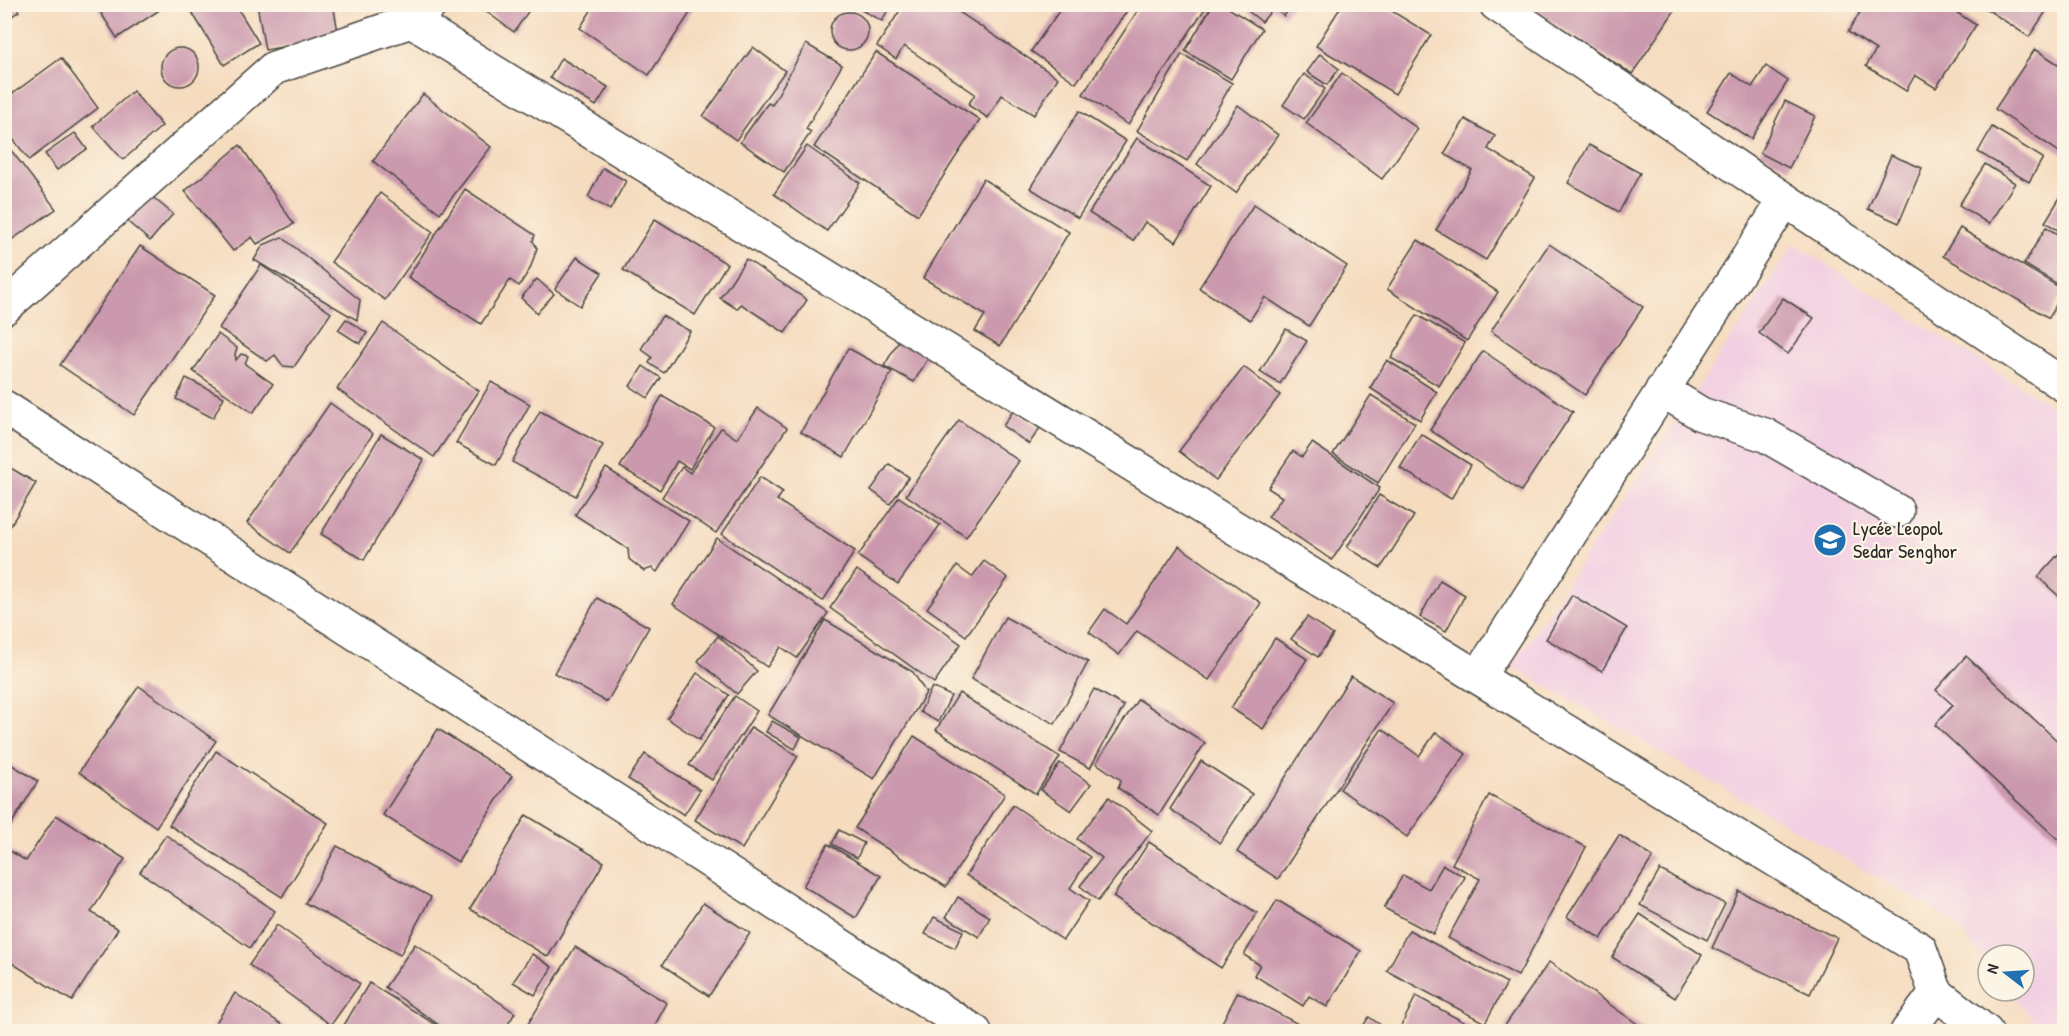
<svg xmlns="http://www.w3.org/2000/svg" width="2069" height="1036" viewBox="0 0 2069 1036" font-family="'Patrick Hand',sans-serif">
<rect width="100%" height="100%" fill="#fcf5e5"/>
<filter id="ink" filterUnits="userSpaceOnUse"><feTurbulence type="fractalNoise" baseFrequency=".0167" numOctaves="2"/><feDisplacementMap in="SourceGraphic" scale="12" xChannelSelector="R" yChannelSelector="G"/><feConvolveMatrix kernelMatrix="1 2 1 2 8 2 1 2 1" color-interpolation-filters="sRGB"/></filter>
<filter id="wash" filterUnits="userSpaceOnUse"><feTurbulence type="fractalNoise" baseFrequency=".008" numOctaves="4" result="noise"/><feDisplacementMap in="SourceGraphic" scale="24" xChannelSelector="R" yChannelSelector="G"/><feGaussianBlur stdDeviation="1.35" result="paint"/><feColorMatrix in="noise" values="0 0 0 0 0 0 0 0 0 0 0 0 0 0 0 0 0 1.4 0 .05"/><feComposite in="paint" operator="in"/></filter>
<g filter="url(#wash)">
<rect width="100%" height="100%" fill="#f5dcbf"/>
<path fill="#f2cfe2" d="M1794,244L2064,414V1031H2042L2009,991H2024V955H1988V964L1953,921L1512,666Z"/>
<g id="blocks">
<g fill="#cb99ad">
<path d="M4,4H14L19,11L4,22Z"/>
<path d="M95,4H157L161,9L117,38Z"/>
<path d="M187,4H235L259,43L224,65Z"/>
<path d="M257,4H333L339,37L265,50Z"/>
<path d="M476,4H523L530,9L514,32Z"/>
<path d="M595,4H696L649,75L580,28Z"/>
<path d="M850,4H891L882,21Z"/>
<path d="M904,4H947L1058,78L1034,115L1002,95L988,118L968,105L975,94L904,46L896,59L877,46Z"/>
<path d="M1064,4H1132L1076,83L1031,51Z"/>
<path d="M1142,4H1208L1128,125L1083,94Z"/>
<path d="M1213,4H1222L1262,29L1231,79L1185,51Z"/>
<path d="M1239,4H1293L1284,16L1273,8L1262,22Z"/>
<path d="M1525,4H1679L1632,74Z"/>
<path d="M1865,4H1944L1976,25L1936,88L1915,75L1906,91L1866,66L1876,50L1848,32Z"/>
<path d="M1987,4H2051L2029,37L1985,8Z"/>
<path d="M1342,5H1382L1431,35L1395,94L1316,46Z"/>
<circle cx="849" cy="31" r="19"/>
<path d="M806,44L842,65L806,129L811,132L784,172L740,142L768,103L772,105Z"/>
<path d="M753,47L785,71L736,140L703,116Z"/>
<circle cx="180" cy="67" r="19"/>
<path d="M2035,49L2064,68V79L2062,82L2064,83V155L1995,109Z"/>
<path d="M876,52L980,120L918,215L814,147Z"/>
<path d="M1182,54L1232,83L1187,161L1137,131Z"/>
<path d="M1320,54L1339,69L1327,85L1307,72Z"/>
<path d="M61,58L98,108L29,160L4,127V100Z"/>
<path d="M561,58L608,87L596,106L550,78Z"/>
<path d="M1766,66L1788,81L1751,139L1707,111L1731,73L1752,87Z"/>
<path d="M1342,73L1418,129L1382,179L1306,123Z"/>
<path d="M1304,74L1325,89L1304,119L1283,105Z"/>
<path d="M133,91L162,126L123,160L93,126Z"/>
<path d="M423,94L491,147L440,213L373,161Z"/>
<path d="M1785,101L1815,116L1789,168L1760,153Z"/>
<path d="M1238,105L1278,135L1236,193L1197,164Z"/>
<path d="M1079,111L1126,141L1078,218L1030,188Z"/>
<path d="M1465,119L1495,136L1488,149L1535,178L1486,260L1436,230L1472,170L1444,154Z"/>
<path d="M1992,127L2043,158L2029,182L1978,152Z"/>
<path d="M75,133L87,149L57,170L45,154Z"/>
<path d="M1137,138L1211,186L1176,242L1145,222L1133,241L1089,213Z"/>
<path d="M4,141L56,209L4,245Z"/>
<path d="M240,145L294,224L257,244L252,237L233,251L185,191Z"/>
<path d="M1589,145L1640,173L1619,212L1568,183Z"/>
<path d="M807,146L860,183L827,231L774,194Z"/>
<path d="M1891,155L1922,168L1899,223L1868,209Z"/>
<path d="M1985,164L2015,183L1989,224L1959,205Z"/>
<path d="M603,168L626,181L610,210L588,197Z"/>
<path d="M983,179L1069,232L1000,346L975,331L985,315L923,278Z"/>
<path d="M465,189L535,235L533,241L537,248L530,269L519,286L510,280L481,324L408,277Z"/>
<path d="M2064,191V234L2045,222Z"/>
<path d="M380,193L433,232L385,300L331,262Z"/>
<path d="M150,195L173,214L150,241L128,222Z"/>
<path d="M1254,204L1347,266L1309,326L1265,297L1250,320L1199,288Z"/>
<path d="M655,219L727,264L695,315L623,270Z"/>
<path d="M2046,227L2064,238V288L2024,264Z"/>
<path d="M1960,228L2064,290L2049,318L1943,256Z"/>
<path d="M282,237L360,300L357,320L254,260L263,245Z"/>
<path d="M1418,240L1498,292L1467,341L1387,289Z"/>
<path d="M1549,244L1643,307L1585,395L1491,331Z"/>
<path d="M140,246L215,295L134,415L60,365Z"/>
<path d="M577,257L602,273L580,306L555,289Z"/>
<path d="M746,259L807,300L785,333L741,304L737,309L720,298Z"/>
<path d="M261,265L331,313L294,367L283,366L275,355L267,361L219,328Z"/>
<path d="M537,279L554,294L537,313L521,298Z"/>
<path d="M1783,298L1814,318L1788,354L1759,333Z"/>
<path d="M1417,315L1465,343L1439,386L1391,358Z"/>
<path d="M662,316L690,331L664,373L649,363L652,357L641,349Z"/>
<path d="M346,319L367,333L360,344L338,330Z"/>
<path d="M383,323L479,391L434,457L337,389Z"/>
<path d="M1286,329L1307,341L1280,384L1260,372Z"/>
<path d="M218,334L237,348L235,354L236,360L241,354L248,356L245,364L273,384L253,413L193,371Z"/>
<path d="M900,339L930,355L914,382L884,366Z"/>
<path d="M848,348L892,372L844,457L801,432Z"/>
<path d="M1483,351L1573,412L1521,491L1430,430Z"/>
<path d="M1387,360L1437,392L1420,420L1370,388Z"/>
<path d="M643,366L661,378L648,398L630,386Z"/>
<path d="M1244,367L1280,395L1216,480L1179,451Z"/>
<path d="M186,378L224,397L213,418L176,399Z"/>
<path d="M491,382L530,404L496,465L456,443Z"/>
<path d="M1371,395L1415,423L1378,483L1333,454Z"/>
<path d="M662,396L714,427L690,469L677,461L660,490L620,467Z"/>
<path d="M330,403L373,434L290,553L247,523Z"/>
<path d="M758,408L787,428L716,533L662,497L682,467L690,473L721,428L737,439Z"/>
<path d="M540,411L603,445L576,496L512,462Z"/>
<path d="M1013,411L1040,428L1029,444L1003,426Z"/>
<path d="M959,420L1019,461L966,537L906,495Z"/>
<path d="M381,434L424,460L364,560L321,534Z"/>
<path d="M1421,434L1471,465L1451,499L1400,468Z"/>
<path d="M1312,443L1380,488L1332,560L1268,517L1282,497L1268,488L1293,451L1302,457Z"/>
<path d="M4,464L36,483L9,528L4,525Z"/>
<path d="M889,464L909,477L890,504L871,490Z"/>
<path d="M606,468L689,521L657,572L652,568L644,571L629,559L628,549L575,515Z"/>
<path d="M760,477L783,492L777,500L855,551L823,601L722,534Z"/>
<path d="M1379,495L1414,516L1381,568L1347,547Z"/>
<path d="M899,497L940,525L898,584L858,556Z"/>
<path d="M717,538L828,613L797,658L781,647L767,667L673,604Z"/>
<path d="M1179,546L1261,603L1209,680L1137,631L1119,655L1089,632L1105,609L1126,624Z"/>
<path d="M2064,548V601L2038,577Z"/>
<path d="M984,561L1008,578L966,636L927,608L957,566L972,577Z"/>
<path d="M857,570L961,644L934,683L830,608Z"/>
<path d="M1440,580L1465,595L1446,631L1420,617Z"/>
<path d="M1572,595L1627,628L1602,671L1546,639Z"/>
<path d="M597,598L649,627L607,702L554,673Z"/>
<path d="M1005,617L1088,662L1055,724L971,679Z"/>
<path d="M1307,617L1333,635L1318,657L1291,639Z"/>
<path d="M825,620L913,672L926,693L874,779L768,715Z"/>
<path d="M718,636L757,671L737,694L698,661Z"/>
<path d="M1275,638L1307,659L1263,729L1231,708Z"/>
<path d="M1966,656L2064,747V845L1935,725L1953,705L1936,690Z"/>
<path d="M697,673L729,695L699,740L667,718Z"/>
<path d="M1351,676L1393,703L1278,879L1237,852Z"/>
<path d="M139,686L216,741L156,827L79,772Z"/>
<path d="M932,687L951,696L938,722L920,712Z"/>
<path d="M1094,689L1124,706L1090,768L1060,752Z"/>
<path d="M959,693L1060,757L1036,794L936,730Z"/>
<path d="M735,696L757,711L712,780L689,765Z"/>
<path d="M1138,699L1205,743L1159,815L1118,788L1121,780L1096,763Z"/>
<path d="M772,721L801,737L795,749L766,732Z"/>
<path d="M751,727L798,756L742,849L695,820Z"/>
<path d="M438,729L512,776L458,862L383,815Z"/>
<path d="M1382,729L1419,756L1436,732L1466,754L1407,837L1340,789Z"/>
<path d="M914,736L1005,794L946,887L855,828Z"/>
<path d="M216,751L328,823L282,897L169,825Z"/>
<path d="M645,754L700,790L684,815L628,779Z"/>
<path d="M4,760L38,781L4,836Z"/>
<path d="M1201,761L1252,794L1220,843L1170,809Z"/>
<path d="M1060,763L1091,784L1071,811L1041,790Z"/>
<path d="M1489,795L1586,847L1518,976L1448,938L1480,879L1452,864Z"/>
<path d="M1109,797L1152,831L1098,901L1080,886L1102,858L1077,839Z"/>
<path d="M1013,805L1090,857L1070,888L1089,901L1063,940L966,875Z"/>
<path d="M56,815L125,859L91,912L118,929L72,1001L4,958V847L26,861Z"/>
<path d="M526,815L604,862L548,957L470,909Z"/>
<path d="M839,830L864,843L857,858L832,844Z"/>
<path d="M166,835L275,911L250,948L140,872Z"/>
<path d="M1619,835L1653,857L1601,939L1567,917Z"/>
<path d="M1149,842L1257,913L1221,968L1113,897Z"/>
<path d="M828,844L881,876L856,918L803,886Z"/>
<path d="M337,846L431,897L400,955L305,903Z"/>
<path d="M1443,865L1465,877L1433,934L1384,908L1403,875L1429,889Z"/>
<path d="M1660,870L1725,904L1707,940L1640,905Z"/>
<path d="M1739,891L1837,938L1810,994L1712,948Z"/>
<path d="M958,897L990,917L979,937L946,917Z"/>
<path d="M1277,900L1361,951L1327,1007L1309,996L1303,1006L1254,975L1260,965L1244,955Z"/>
<path d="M703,903L750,933L709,996L662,965Z"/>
<path d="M1640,914L1702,955L1675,998L1612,957Z"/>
<path d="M934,917L963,931L955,948L925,934Z"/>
<path d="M277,925L360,984L331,1025L249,965Z"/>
<path d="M1409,930L1507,983L1485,1023L1387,971Z"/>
<path d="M415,944L515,1013L503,1032H449L385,987Z"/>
<path d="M575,947L667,1003L651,1032H523Z"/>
<path d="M532,954L552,967L535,995L513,982Z"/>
<path d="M1549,962L1646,1030L1645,1032H1509L1504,1027Z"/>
<path d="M369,983L438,1026L435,1032H340Z"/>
<path d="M1238,992L1300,1025L1297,1032H1217Z"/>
<path d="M235,993L293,1032H210Z"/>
<path d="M1416,996L1482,1032H1411L1401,1026Z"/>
<path d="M1369,1017L1391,1032H1359Z"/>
</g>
</g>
</g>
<g filter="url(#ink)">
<use href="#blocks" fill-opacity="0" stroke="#494641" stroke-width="1.5"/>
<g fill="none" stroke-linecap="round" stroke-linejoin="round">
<defs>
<g id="minor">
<path d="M1496,4L1785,200L2064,385"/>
<path d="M411,21L1920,949L1936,993L1907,1032"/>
<path d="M4,308L274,68L411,21L431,4"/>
<path d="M1662,390L1701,414L1765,435L1897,511"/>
<path d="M4,407L975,1032"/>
<path d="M1478,677L1785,200"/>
<path d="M1936,993L1986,1032"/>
</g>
</defs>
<use href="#minor" stroke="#494641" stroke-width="36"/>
<use href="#minor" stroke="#fff" stroke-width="33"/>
</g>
</g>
<defs>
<symbol id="school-disc" viewBox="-11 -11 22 22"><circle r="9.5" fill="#1f6fb2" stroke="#fcf5e5"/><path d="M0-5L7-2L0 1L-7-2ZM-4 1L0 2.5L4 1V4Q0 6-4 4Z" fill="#fff"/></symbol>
</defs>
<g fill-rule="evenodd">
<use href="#school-disc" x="1811" y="521" width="38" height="38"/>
</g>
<g text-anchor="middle" stroke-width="4.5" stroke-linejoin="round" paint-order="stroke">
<g font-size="20" fill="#2b2b2b" stroke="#fcf5e5" text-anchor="start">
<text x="1853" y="535">Lycée Leopol<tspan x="1853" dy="23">Sedar Senghor</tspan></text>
</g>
</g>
<rect width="2069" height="1036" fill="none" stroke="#fcf5e5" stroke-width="24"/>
<g transform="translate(2006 973) rotate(287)"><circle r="28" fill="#fcf5e5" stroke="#a8a49b" stroke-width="1.5"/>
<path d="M0-4.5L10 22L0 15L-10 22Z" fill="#1f6fb2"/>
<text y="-9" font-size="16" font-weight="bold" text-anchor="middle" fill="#2b2b2b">N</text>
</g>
</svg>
